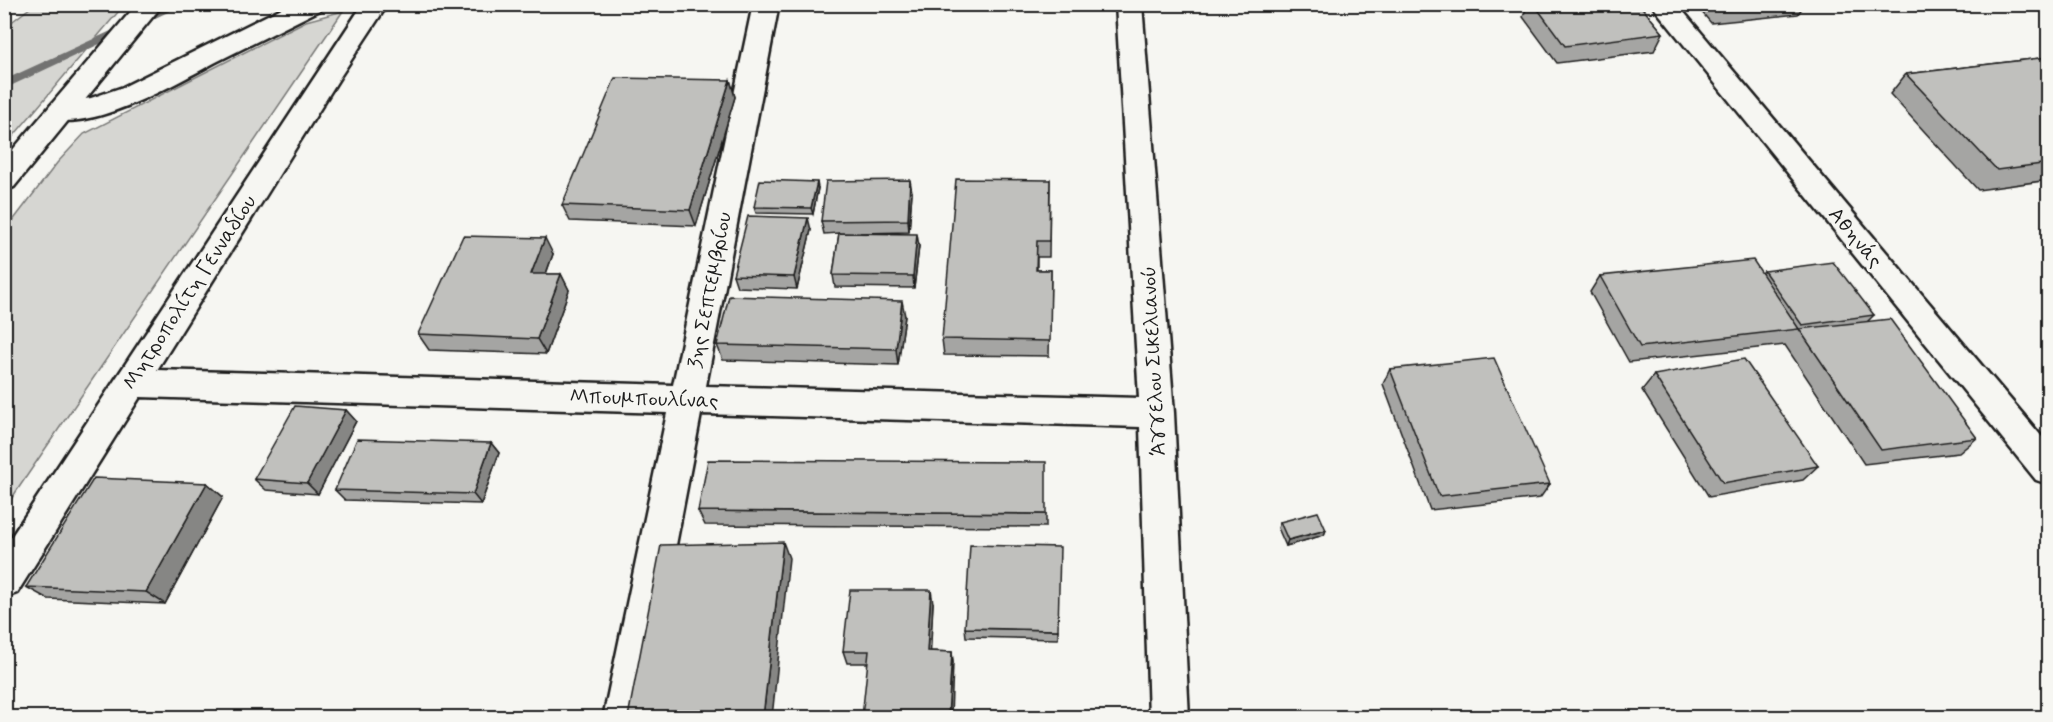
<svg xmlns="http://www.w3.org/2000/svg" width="2053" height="722" viewBox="0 0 2053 722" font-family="Mynerve,sans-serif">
<rect width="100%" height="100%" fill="#f6f6f2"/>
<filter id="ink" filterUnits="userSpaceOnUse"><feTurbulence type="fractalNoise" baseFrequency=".0167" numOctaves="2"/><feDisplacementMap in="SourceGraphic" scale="12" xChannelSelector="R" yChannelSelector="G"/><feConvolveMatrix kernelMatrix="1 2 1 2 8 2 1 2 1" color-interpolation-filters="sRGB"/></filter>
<g filter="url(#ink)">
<g fill="#d6d6d2" stroke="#797977" stroke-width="1.5">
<path d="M35,4L124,5L5,146V27Z"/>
<path d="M343,11L5,508V231L57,163L84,134L306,21Z"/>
</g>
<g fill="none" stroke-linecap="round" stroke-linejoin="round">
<path fill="#727271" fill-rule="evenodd" d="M170,4H185L4,89V80Z"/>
<defs>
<g id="minor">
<path d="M290,4H323L320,10C286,27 252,44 218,61C178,82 95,131 51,119L47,112L51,105L91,98L123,87Z"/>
<path d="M363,4H388L340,77L157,370L673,385L753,4H779L706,386L1139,398L1116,4H1142L1174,413L1189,718H1149L1140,427L701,414L643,718H603L667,413L140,397L17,593L4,598V548Z"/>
<path d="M1651,4H1677L2048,444V484L2036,480Z"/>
</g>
<path id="secondary" d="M137,4H163L14,187L4,190V160Z"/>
</defs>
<use href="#minor" stroke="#1c1c1c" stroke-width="5"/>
<use href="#secondary" stroke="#1c1c1c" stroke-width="5"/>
<use href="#minor" fill="#f6f6f2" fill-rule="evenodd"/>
<use href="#secondary" fill="#f6f6f2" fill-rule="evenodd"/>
</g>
<g fill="#a5a5a3" stroke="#1c1c1c" stroke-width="1.5">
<path d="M1528,4H1639L1663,33L1654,51L1557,63L1523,17Z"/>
<path d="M1695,4H1805L1798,14L1711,23Z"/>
<path d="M2049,57V180L1978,190L1890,94L1906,74Z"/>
<path d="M730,80L735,97L696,226L570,221L562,205Z"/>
<path d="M1050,180L1049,257H1037V270H1051L1049,356L944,355L942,339Z"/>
<path d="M818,188L813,214L756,213L754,207Z"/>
<path d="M912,192L909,232L860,233L919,246L914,288L835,287L833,275L839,233L824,234L821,221Z"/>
<path d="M811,230L797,289L737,287L733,275Z"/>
<path d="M553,254L546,274H561L569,290L546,354L429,350L418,334Z"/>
<path d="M1764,271L1874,315L1867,322L1977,438L1959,453L1864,464L1785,345L1629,362L1590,292L1600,276L1762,273Z"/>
<path d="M905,316L898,365L723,360L717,345Z"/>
<path d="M1390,369L1550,484L1540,498L1430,510L1383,384Z"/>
<path d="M1654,375L1818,466L1803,480L1709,497L1642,390Z"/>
<path d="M346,410L356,421L318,494L266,490L254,479Z"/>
<path d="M491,443L499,453L481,504L345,500L335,490Z"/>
<path d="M207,483L223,497L165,604L48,599L26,587Z"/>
<path d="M698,511L1046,514V527L705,525Z"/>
<path d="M1280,522L1326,530L1324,535L1286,546L1278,528Z"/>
<path d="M933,603L930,651L952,652L953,663H847L843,651Z"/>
<path d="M965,628L1058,630V639L966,637Z"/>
</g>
<g fill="#868684" stroke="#1c1c1c" stroke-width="1.5">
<path d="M730,80L735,97L696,226L690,210Z"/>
<path d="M910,180L912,192L909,232L908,220Z"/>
<path d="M817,182L818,188L813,214L811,208Z"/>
<path d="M808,218L811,230L797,289L794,277Z"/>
<path d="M917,234L919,246L914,288L913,276Z"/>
<path d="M545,238L553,254L540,290L531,274Z"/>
<path d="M561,274L569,290L546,354L537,339Z"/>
<path d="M902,301L905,316L898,365L896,349Z"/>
<path d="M346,410L356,421L318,494L307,483Z"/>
<path d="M491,443L499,453L481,504L473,494Z"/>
<path d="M207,483L223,497L165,604L146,592Z"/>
<path d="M1326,530L1324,535L1286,546L1288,540Z"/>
<path d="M783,542L789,558L772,717H763Z"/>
<path d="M931,590L933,603L930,663L927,651Z"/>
<path d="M952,652L953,663L951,717H948Z"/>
</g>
<g fill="#c0c0bd" stroke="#1c1c1c" stroke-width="1.5">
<path d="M1534,4H1639L1663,33L1565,46Z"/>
<path d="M1713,4H1779L1718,11Z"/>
<path d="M2049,57V163L1997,170L1906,74Z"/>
<path d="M615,78L730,80L690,210L562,205Z"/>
<path d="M956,179L1050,180L1049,241H1037L1036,270H1051L1050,341L942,339Z"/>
<path d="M760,180L817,182L811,208L754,207Z"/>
<path d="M910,180L908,220L821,221L826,181Z"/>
<path d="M748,216L808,218L794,277L733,275Z"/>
<path d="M839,233L917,234L913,276L833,275Z"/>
<path d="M463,236L545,238L531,274H561L537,339L418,334Z"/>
<path d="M1753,260L1799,329L1640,347L1600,276Z"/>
<path d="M1833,262L1874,315L1802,325L1764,271Z"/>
<path d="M729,296L902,301L896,349L717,345Z"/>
<path d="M1890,319L1977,438L1881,450L1799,329Z"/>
<path d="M1494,358L1550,484L1439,496L1390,369Z"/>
<path d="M1744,359L1818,466L1723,483L1654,375Z"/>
<path d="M295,406L346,410L307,483L254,479Z"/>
<path d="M357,439L491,443L473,494L335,490Z"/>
<path d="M708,460L1046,462V514L698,511Z"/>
<path d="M94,478L207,483L146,592L26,587Z"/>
<path d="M1318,512L1326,530L1288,540L1280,522Z"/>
<path d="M783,542L763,717H628L661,545Z"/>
<path d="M970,545L1060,547L1058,630L965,628Z"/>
<path d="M850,590H931L927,651L952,652L948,717H862L869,651H843Z"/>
</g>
</g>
<g text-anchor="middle" stroke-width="6" stroke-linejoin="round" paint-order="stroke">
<g font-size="21" fill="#1c1c1c" stroke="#f6f6f2">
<text transform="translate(1856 237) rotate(50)" y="7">Αθηνάς</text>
<text transform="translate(709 290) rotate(-79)" y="7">3ης Σεπτεμβρίου</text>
<text transform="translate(189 292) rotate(-57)" y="7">Μητροπολίτη Γενναδίου</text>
<text transform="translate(1153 361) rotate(-93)" y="7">Άγγελου Σικελιανού</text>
<text transform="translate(644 398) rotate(2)" y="7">Μπουμπουλίνας</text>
</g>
</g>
<rect width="2053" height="722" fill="none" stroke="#f6f6f2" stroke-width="24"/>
<rect x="12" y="12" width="2029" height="698" fill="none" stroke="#1c1c1c" stroke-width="2" filter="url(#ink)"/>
</svg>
